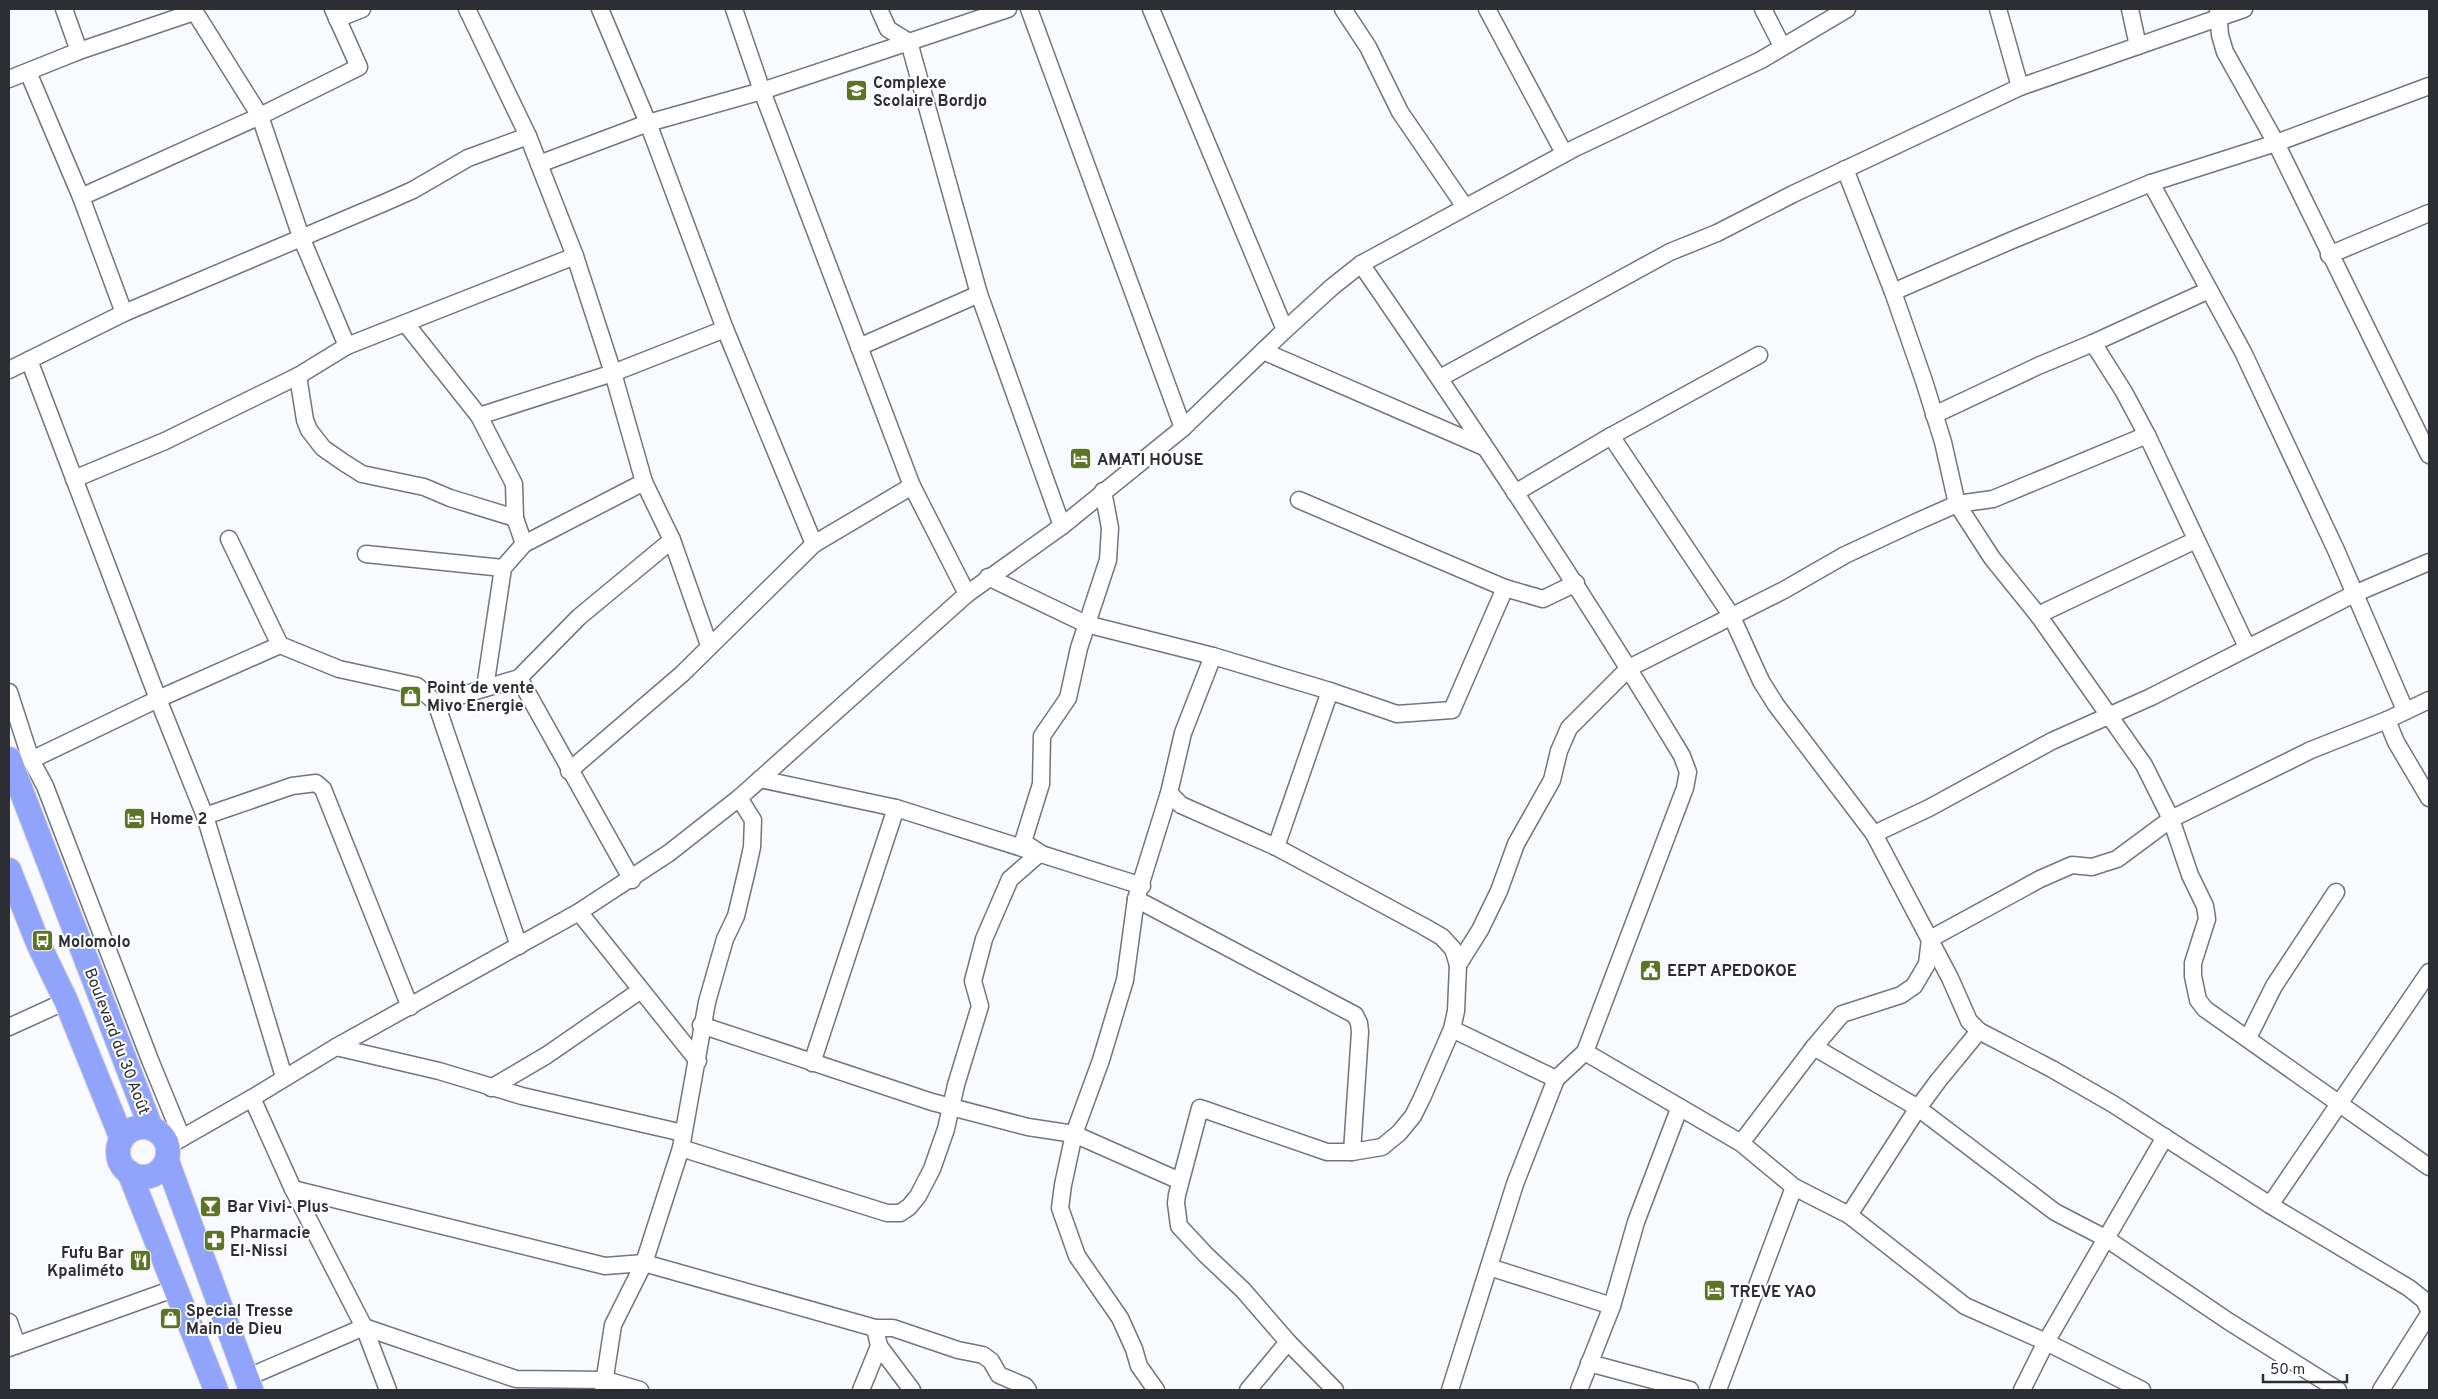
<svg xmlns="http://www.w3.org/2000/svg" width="2438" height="1399" viewBox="0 0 2438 1399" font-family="Overpass,sans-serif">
<rect width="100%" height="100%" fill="#f9fafe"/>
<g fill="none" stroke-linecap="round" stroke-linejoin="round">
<defs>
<g id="minor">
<path d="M64,9L79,51"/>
<path d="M193,9L260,116L301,237L347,346"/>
<path d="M467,9L528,136L575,256L613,373L644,482L672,540L709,645"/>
<path d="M600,9L648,123L725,329L814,544"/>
<path d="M734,9L762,91L912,486L967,594"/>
<path d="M879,9L888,29L909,42L979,294L1062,526"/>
<path d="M1029,9L1183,428"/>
<path d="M1151,9L1285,330"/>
<path d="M1343,9L1368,47L1400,112L1465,207"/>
<path d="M1487,9L1564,153"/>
<path d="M1763,9L1782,46"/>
<path d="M1998,9L2020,87"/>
<path d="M2130,9L2138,46"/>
<path d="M2218,9L2220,35L2225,52L2276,143L2429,455"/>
<path d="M337,19L362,9"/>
<path d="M28,72L81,197L124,313"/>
<path d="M9,79L79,51L194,12"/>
<path d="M539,164L648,123L762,91L1008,9"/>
<path d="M1845,169L1893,292L1924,381L1943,442L1957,504L1992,558L2038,615L2144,765L2171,819L2190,875L2205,906L2207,919L2193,963V976L2198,1000L2205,1009L2429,1167"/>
<path d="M2151,183L2243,352L2336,550L2405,710"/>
<path d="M81,197L260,116L359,67L333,9"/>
<path d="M2329,255L2429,213"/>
<path d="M1361,264C1472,425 1581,588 1682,756L1688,772L1685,788L1585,1052L1556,1079L1515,1184L1450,1390"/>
<path d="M1893,292L2010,241L2151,183L2276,143L2429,86"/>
<path d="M406,324L479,416L514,484L515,518L524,544"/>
<path d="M2093,343L2209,290"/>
<path d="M859,347L979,294"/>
<path d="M1263,351L1484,447"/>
<path d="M29,360L158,699L205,816L284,1077"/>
<path d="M9,370L124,313L386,202L413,190L468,158L528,136"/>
<path d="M298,376L305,420L309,430L323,448L343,462L362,474L424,487L450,498L515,518"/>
<path d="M1440,378L1670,252L1717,233L1793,194L2020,87L2244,9"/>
<path d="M1934,415L2038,366L2093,343L2124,392L2147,435L2247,647"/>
<path d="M479,416L613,373L725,329"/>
<path d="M1611,436L1731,615L1761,681L1776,705L1874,834L1950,978L1969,1021L1979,1031L2052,1069L2113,1104L2270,1205L2409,1288L2424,1300L2429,1310"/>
<path d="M74,479L165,441L298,376L347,346L575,256"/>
<path d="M1515,493L1611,436L1759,355"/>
<path d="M1299,500L1505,588L1543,599L1576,583"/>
<path d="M229,539L280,645"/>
<path d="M366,554L503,568"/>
<path d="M988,577L1086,624L1213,656L1330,691L1397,714L1452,710L1505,588"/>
<path d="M2038,615L2196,540"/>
<path d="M519,678L632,880"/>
<path d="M485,688L503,568L524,544L644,482"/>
<path d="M9,692L31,760L45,786L150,1060L182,1138"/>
<path d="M436,703L519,946"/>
<path d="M2387,720L2396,742L2429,798"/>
<path d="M31,760L158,699L280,645L339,669L417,686L436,703L519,678L579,617L672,540"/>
<path d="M569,771L682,674L814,544L912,486"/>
<path d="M760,779L896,808"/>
<path d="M1169,793L1181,805L1276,847L1423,926L1442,937L1453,949L1458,965L1456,1011L1452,1029L1422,1098L1413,1116L1399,1133L1382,1147L1352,1152H1327L1200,1108L1177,1195L1176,1203L1179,1226L1206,1255L1243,1290L1288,1342L1335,1390"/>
<path d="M205,816L292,786L316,783L323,789L410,1007"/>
<path d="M1874,834L1929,808L2052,741L2151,697L2354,594L2429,562"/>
<path d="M1276,847L1330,691"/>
<path d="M1136,899L1355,1015L1359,1023L1360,1032L1352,1152"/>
<path d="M579,912L698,1061"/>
<path d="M1458,965L1480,930L1499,891L1516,844L1552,780L1559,751L1569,728L1629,668L1784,590L1845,555L1914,523L1957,504L1993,499L2147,435"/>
<path d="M701,1025L932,1102L1028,1127L1074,1134L1180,1181"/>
<path d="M9,1027L66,1001"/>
<path d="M1452,1029L1556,1079"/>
<path d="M2248,1038L2274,986L2336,892"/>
<path d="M336,1047L439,1071L522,1096L683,1133"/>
<path d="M1814,1047L1842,1014L1901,995L1914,986L1927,964L1930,939L2040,879L2072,865L2092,867L2117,859L2171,819L2311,750L2387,720L2429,700"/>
<path d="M1585,1052L1741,1143L1794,1187L1849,1215L1965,1306L2046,1342L2142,1390"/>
<path d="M812,1063L896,808L1142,886"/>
<path d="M491,1088L547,1055L641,990"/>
<path d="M252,1098L293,1189L364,1327L388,1390"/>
<path d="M1741,1143L1814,1047L1918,1108L2055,1212L2107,1239L2228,1321L2338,1390"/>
<path d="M168,1146L252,1098L336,1047L579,912L669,853L739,798L967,594L1062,526L1183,428L1285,330L1332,287L1361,264L1575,148L1761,60L1847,9"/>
<path d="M681,1148L887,1213H900L909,1207L918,1196L932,1169L946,1129L956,1085L980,1006L973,981L984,939L1010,879L1040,853L1023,842L1041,784L1042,736L1068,698L1079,648L1108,560L1110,528L1103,491"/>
<path d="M293,1189L605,1266L644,1263L875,1328H893L958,1350L983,1355L991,1361L999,1375L1025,1386L1028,1390"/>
<path d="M2270,1205L2429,972"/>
<path d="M1849,1215L1918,1108L1938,1081L1979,1031"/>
<path d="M1489,1267L1612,1306"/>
<path d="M9,1322L17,1345"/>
<path d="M879,1346L912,1390"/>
<path d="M9,1348L176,1288"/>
<path d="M1589,1363L1690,1390"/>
<path d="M246,1378L364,1327L516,1379L606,1380L640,1390"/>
<path d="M603,1390L613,1325L644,1263L681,1148L707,1002L725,939L736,916L747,870L752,847L753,820L739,798"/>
<path d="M861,1390L879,1346L875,1328"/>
<path d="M1156,1390L1139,1366L1134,1349L1120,1318L1077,1256L1060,1208L1063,1185L1074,1134L1101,1060L1125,980L1136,899L1169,793L1183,733L1213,656"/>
<path d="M1248,1390L1288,1342"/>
<path d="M1579,1390L1612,1306L1636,1222L1679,1109"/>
<path d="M1718,1390L1794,1187"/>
<path d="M2022,1390L2046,1342L2165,1137"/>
<path d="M2381,1390L2429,1314"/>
</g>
<g id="highway">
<path d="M9,759L151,1128"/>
<path d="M9,870L38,943L66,1001L122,1139"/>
<circle cx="143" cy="1152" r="25"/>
<path d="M167,1161L251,1390"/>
<path d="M129,1172L216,1390"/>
</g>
</defs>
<use href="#minor" stroke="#707483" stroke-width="19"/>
<use href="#highway" stroke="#d5d5d6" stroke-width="26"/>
<use href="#minor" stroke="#fff" stroke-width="16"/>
<use href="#highway" stroke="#91a4fc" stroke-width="24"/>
</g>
<defs>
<symbol id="school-square" viewBox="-11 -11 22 22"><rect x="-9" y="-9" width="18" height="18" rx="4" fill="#5e7425" stroke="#fff"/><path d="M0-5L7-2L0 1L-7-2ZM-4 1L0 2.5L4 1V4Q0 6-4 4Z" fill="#fff"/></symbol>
<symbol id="hotel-square" viewBox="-11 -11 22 22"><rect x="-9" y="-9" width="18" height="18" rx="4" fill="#5e7425" stroke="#fff"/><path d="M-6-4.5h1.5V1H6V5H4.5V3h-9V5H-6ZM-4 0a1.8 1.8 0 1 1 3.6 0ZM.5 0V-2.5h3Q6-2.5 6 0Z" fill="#fff"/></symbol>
<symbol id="shop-square" viewBox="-11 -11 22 22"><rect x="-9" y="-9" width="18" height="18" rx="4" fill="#5e7425" stroke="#fff"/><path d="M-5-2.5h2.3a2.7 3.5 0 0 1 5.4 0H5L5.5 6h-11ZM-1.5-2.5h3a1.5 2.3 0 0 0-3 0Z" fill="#fff"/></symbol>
<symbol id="bus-square" viewBox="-11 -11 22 22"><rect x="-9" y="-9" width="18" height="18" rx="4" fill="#5e7425" stroke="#fff"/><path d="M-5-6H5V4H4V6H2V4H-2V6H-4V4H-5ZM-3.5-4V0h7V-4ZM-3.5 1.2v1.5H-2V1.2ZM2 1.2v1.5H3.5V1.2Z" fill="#fff"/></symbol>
<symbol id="civic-square" viewBox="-11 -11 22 22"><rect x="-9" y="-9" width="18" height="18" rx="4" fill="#5e7425" stroke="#fff"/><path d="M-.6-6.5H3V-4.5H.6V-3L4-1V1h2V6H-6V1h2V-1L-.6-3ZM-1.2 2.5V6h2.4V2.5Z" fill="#fff"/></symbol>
<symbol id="bar-square" viewBox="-11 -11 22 22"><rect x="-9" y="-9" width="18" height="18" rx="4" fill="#5e7425" stroke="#fff"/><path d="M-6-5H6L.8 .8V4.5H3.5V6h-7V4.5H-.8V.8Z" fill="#fff"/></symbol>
<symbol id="pharmacy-square" viewBox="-11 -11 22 22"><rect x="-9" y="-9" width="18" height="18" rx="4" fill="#5e7425" stroke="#fff"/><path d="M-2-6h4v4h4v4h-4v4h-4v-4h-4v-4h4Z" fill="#fff"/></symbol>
<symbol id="restaurant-square" viewBox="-11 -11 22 22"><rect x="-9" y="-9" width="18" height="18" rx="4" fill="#5e7425" stroke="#fff"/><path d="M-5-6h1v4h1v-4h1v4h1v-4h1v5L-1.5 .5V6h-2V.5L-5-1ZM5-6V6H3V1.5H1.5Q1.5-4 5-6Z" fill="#fff"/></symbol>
</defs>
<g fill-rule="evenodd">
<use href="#school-square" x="844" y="78" width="25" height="25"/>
<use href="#hotel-square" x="1068" y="446" width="25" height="25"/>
<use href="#shop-square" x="398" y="684" width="25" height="25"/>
<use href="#hotel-square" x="122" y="806" width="25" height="25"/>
<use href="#bus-square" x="30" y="928" width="25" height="25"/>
<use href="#civic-square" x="1638" y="958" width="25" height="25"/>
<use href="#bar-square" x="198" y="1194" width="25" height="25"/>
<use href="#pharmacy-square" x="202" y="1228" width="25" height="25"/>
<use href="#restaurant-square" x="128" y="1248" width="25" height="25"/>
<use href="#hotel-square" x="1702" y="1278" width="25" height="25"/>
<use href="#shop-square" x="158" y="1306" width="25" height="25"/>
</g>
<g text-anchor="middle" stroke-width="4" stroke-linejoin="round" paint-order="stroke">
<g font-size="16" font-weight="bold" fill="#2c2e34" stroke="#fff" text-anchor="start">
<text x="873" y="88">Complexe<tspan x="873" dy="18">Scolaire Bordjo</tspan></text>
<text x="1097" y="465">AMATI HOUSE</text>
<text x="427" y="693">Point de vente<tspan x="427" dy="18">Mivo Energie</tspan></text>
<text x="150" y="824">Home 2</text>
<text x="58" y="947">Molomolo</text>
<text x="1667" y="976">EEPT APEDOKOE</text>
<text x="227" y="1212">Bar Vivi- Plus</text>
<text x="230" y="1238">Pharmacie<tspan x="230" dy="18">El-Nissi</tspan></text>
<text x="124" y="1258" text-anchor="end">Fufu Bar<tspan x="124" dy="18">Kpaliméto</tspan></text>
<text x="1730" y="1297">TREVE YAO</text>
<text x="186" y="1316">Special Tresse<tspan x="186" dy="18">Main de Dieu</tspan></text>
</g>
<g font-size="16" fill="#2c2e34" stroke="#fff">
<text transform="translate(118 1041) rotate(69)" y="6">Boulevard du 30 Août</text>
</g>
</g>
<rect width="2438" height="1399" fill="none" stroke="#2c2e34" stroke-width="20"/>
<path d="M2263 1374v8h84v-8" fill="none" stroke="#2c2e34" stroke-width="2.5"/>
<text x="2270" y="1374" font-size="15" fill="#2c2e34" stroke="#ffffff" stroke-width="4" paint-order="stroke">50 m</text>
</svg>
